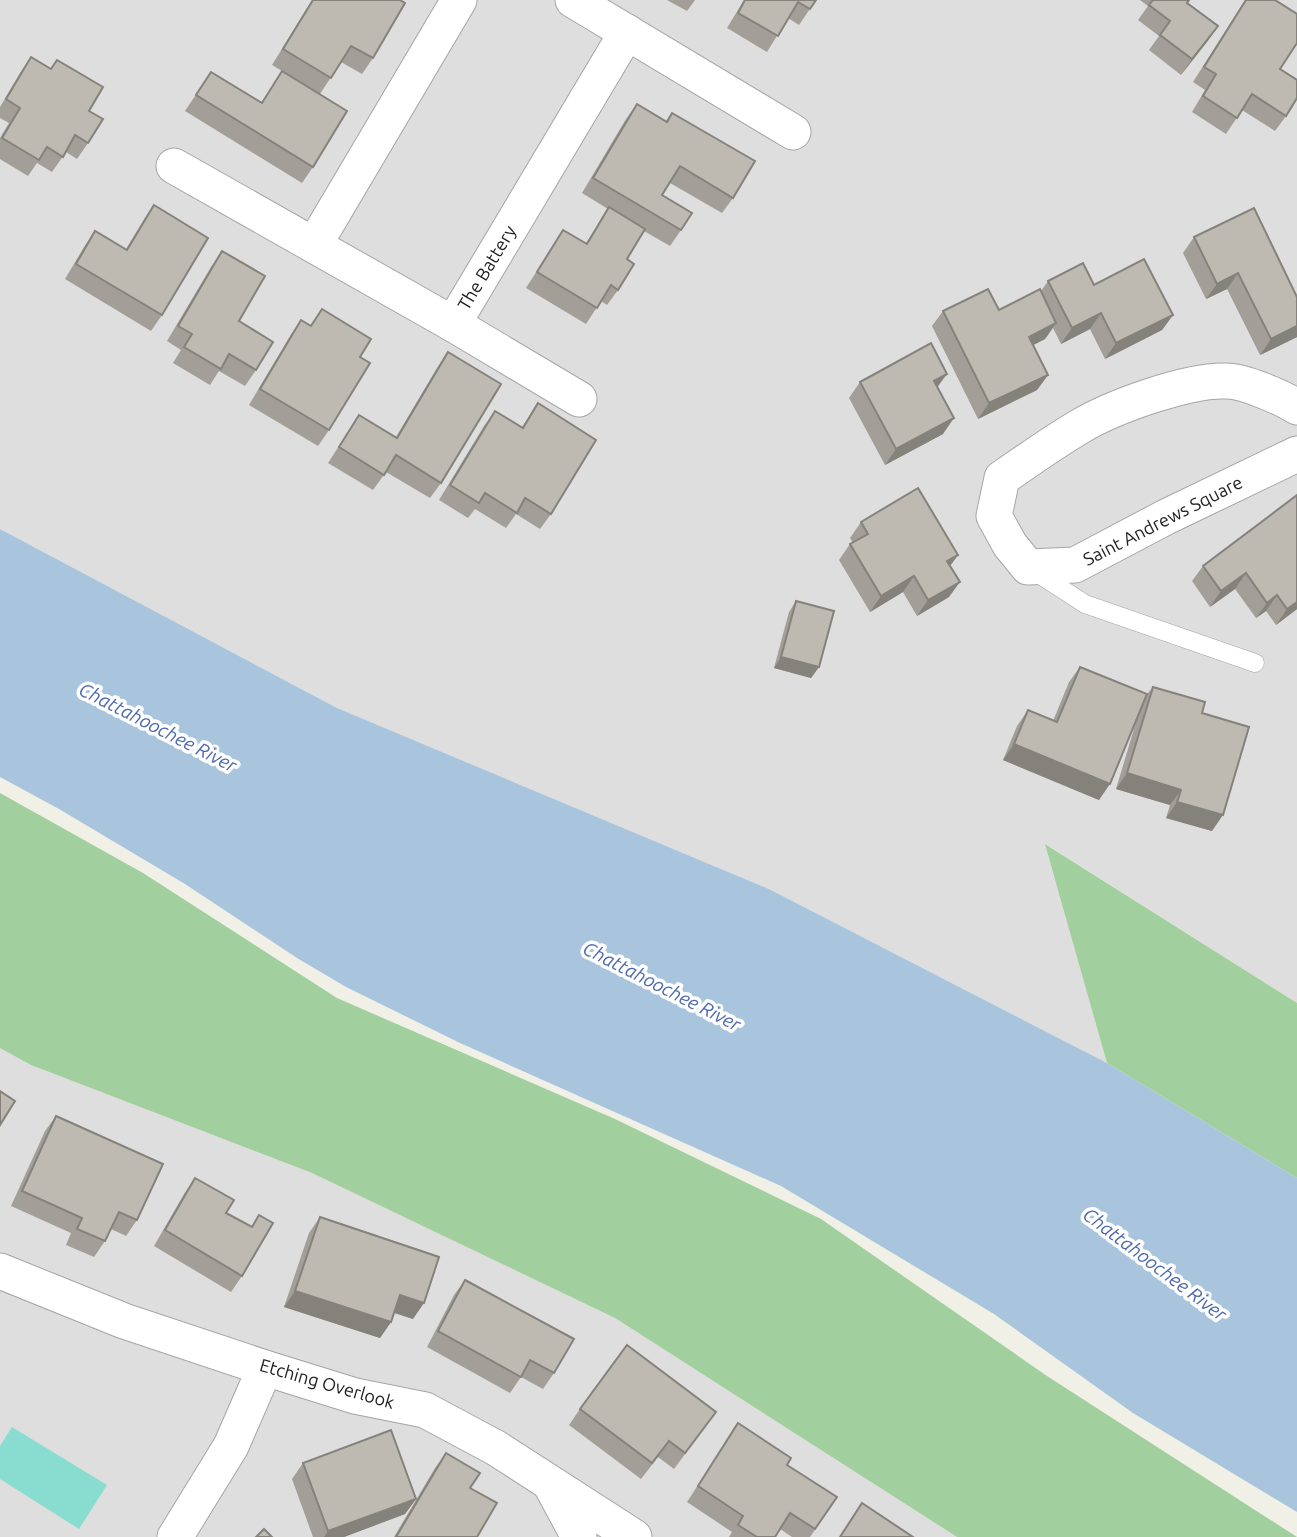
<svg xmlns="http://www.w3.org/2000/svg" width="1297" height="1537" viewBox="0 0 1297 1537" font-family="Ubuntu,sans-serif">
<rect width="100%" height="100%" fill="#f1f0e7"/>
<g fill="#dfdede">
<path d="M0,0H1297V1003L1046,844L1107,1063L769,889L337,708L0,529Z"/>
<path d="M0,1048L31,1065L312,1173L615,1318L957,1537H0Z"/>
</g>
<g fill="#a1cf9d">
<path d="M0,793L143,873L337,998L615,1119L821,1219L1047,1376L1297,1537H957L615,1318L312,1173L31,1065L0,1048Z"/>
<path d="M1045,844L1297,1003V1178L1107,1063Z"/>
</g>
<path fill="#88ddd0" d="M12,1427L107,1485L79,1529L0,1479V1446Z"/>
<path fill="#a9c5dd" d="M0,529L337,708L769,889L1107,1063L1297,1178V1512L1133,1413L994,1314L781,1186L460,1043L346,987L297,958L185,884L59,809L0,777Z"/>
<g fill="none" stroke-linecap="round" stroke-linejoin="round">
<defs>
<path id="service" d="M1034,571L1085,604L1255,663"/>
<g id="minor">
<path d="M573,0L793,132"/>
<path d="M174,166L453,324L579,399"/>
<path d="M314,245L459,0"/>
<path d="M453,324L627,32"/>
<path d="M1297,407C1283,398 1244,381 1227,381C1189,379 1112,407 1079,427C1052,443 1027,461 1002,478L994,516L1010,545L1028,567L1075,565L1166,517L1297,454"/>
<path d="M0,1271L124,1321L265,1368L355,1396L425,1410L496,1448L634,1537"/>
<path d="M552,1487L579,1537"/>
<path d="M175,1537L231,1446L265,1368"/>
</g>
</defs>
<use href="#service" stroke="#a5a5a5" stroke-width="19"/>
<use href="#minor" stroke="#a5a5a5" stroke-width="37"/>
<use href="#service" stroke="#fff" stroke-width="18"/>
<use href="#minor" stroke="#fff" stroke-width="35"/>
</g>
<g fill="#a39f98">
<path d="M312,0H400L373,58L362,74L341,62L320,94L313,167L302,183L185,111L211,72L261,103L282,71L272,65Z"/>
<path d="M667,0H695L687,11Z"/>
<path d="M744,0H816L799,25L788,18L767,52L727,28Z"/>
<path d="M1140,0H1190L1188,3L1218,26L1181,75L1149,50L1159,36L1138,20L1148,6Z"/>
<path d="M1245,0H1275L1280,69L1286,116L1275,131L1242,110L1226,134L1192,112L1205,90L1193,82Z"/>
<path d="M31,57L89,111L88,143L77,159L66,152L52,172L37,163L28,176L0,159V138L9,123L0,118V107L20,73Z"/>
<path d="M637,104L666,121L672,113L733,198L722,213L670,183L662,195L681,230L670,246L644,231L627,259L618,290L607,305L601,301L586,324L526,288L563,230L586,243L608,209L582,193L626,119Z"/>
<path d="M154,205L162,315L151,331L65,279L84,247L95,231L126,249L143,221Z"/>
<path d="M1194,237L1297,297V337L1260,355L1227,289L1206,299L1183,253Z"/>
<path d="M222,251L239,321L256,370L245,386L219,371L210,385L173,363L181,350L167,341L211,267Z"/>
<path d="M1048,281L1094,285L1173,315L1162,330L1105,359L1090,329L1061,344L1053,328L1045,339L1033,345L1048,375L1037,390L978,419L932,326L943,311L999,310L1041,291Z"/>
<path d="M322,309L360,357L329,430L318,446L249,405L290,336L301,320L310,326Z"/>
<path d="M448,352L441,483L430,498L386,472L373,490L328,463L359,415L396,437L437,368Z"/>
<path d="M860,382L937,388L943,434L885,465L849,398Z"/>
<path d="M538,403L551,514L540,529L516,514L506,528L475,509L468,518L439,500L484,426L495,411L522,427Z"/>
<path d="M1297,495V609L1276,625L1266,611L1256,618L1235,589L1210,607L1192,581L1203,566Z"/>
<path d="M861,522L958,555L950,566L949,597L917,616L903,592L870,612L839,560L850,544L853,543L850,538Z"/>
<path d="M796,601L819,667L811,678L774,668L789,612Z"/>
<path d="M1080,667L1147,694L1153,687L1202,713L1212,831L1166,818L1170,805L1116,789L1136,722L1099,800L1003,760L1017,726L1028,710L1053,721L1069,682Z"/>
<path d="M56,1116L137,1220L126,1236L111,1229L105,1241L94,1257L66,1245L71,1233L11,1206L45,1131Z"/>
<path d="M195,1178L226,1213L251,1227L259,1215L242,1276L231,1292L154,1246L184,1194Z"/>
<path d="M320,1217L413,1319L394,1313L391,1322L380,1338L284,1307L309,1233Z"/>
<path d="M465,1280L554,1373L543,1389L521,1377L510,1393L427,1347L454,1295Z"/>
<path d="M580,1409L705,1427L674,1469L658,1457L641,1479L569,1425Z"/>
<path d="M738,1423L787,1465L837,1497L810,1537H792L780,1529L775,1537H729L732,1532L687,1502Z"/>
<path d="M446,1453L470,1488L477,1537H394L435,1468Z"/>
<path d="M303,1463L416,1499L405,1514L344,1537H313L292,1479Z"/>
</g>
<g fill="#85827c">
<path d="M1218,26L1207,42L1181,75L1192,59Z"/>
<path d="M1238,273L1227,289L1206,299L1217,284Z"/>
<path d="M1101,313L1090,329L1061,344L1072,328Z"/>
<path d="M1173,315L1162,330L1105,359L1116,343Z"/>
<path d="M1056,323L1045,339L1018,353L1029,337Z"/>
<path d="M1297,326V337L1260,355L1271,339Z"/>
<path d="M947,374L936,389L934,381Z"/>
<path d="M1048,375L1037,390L978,419L989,403Z"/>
<path d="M954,418L943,434L885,465L896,449Z"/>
<path d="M958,555L947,570V561Z"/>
<path d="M1246,573L1235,589L1210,607L1221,591Z"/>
<path d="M914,576L903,592L870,612L881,596Z"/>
<path d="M960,582L949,597L917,616L928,600Z"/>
<path d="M1277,595L1266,611L1256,618L1267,603Z"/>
<path d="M1297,602V609L1276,625L1287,609Z"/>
<path d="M781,657L819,667L811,678L774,668Z"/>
<path d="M1014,744L1110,784L1099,800L1003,760Z"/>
<path d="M1127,773L1181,790L1170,805L1116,789Z"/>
<path d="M1177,802L1223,815L1212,831L1166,818Z"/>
<path d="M295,1291L391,1322L380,1338L284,1307Z"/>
<path d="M400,1295L424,1303L413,1319L389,1311Z"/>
<path d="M416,1499L405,1514L344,1537H324L328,1531Z"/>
</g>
<g fill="#beb9b1" stroke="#85827c" stroke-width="2">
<path d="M313,0H400L405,3L373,58L351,46L331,78L283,49Z"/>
<path d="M745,0H816L810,9L798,2L778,36L738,13Z"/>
<path d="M1153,0H1189L1187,3L1218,26L1192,59L1160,35L1170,21L1149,5Z"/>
<path d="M1246,0H1275L1297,14V43L1280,69L1297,80V98L1286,116L1252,94L1237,118L1203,96L1216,74L1204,67Z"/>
<path d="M31,57L51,69L57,60L103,87L89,111L103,119L88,143L75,135L63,157L47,147L39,160L2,138L20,108L6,99Z"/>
<path d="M282,71L347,111L313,167L196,95L211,72L262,103Z"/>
<path d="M637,104L667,122L672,113L755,161L733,198L680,166L662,195L692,213L681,230L593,178Z"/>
<path d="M154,205L208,238L162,315L76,264L95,231L127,250Z"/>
<path d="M609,207L645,229L627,259L634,264L618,290L611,285L597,308L537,272L563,230L587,244Z"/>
<path d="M1254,208L1297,297V326L1271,339L1238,273L1217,284L1194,237Z"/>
<path d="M222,251L265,276L239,321L273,342L256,370L229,354L221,369L184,347L192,334L178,326Z"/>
<path d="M1144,259L1173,315L1116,343L1101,313L1072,328L1048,281L1083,263L1094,285Z"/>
<path d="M988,289L999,310L1040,289L1056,323L1029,337L1048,375L989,403L943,311Z"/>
<path d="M322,309L371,339L360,357L370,363L329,430L260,389L301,320L311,326Z"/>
<path d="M931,343L947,374L934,381L954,418L896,449L860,382Z"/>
<path d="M448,352L501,384L441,483L396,455L384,475L339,447L359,415L397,438Z"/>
<path d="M538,403L596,440L551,514L525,498L517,513L485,493L479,503L450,485L495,411L523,428Z"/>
<path d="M918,488L958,555L947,561L960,582L928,600L914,576L881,596L850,544L868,534L861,522Z"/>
<path d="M1297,495V602L1287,609L1277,595L1267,603L1246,573L1221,591L1203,566Z"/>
<path d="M796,601L834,611L819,667L781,657Z"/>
<path d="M1080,667L1147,694L1110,784L1014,744L1028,710L1057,722Z"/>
<path d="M1153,687L1205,702L1202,713L1249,727L1223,815L1177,802L1181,790L1127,773Z"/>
<path d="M0,1091L15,1101L0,1125Z"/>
<path d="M56,1116L163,1164L137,1220L119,1212L105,1241L77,1229L82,1218L22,1191Z"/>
<path d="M195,1178L234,1200L226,1213L252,1227L259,1215L273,1223L242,1276L165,1230Z"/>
<path d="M320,1217L439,1257L424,1303L400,1295L391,1322L295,1291Z"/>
<path d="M465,1280L574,1339L554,1373L530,1360L521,1377L438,1331Z"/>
<path d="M627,1345L716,1412L685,1453L669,1441L652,1463L580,1409Z"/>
<path d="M738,1423L791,1458L787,1465L837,1497L815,1529L790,1513L775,1537H757L738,1525L743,1516L698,1486Z"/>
<path d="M391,1430L416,1499L328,1531L303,1463Z"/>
<path d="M446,1453L480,1473L470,1488L497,1503L477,1537H396Z"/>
<path d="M862,1503L913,1537H840Z"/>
<path d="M264,1529L272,1537H256Z"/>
</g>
<g text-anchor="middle" stroke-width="7" stroke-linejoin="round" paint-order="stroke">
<g font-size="18" fill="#212121" stroke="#fff">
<text transform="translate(487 268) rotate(-59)" y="6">The Battery</text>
<text transform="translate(1163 521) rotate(-27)" y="6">Saint Andrews Square</text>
<text transform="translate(327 1384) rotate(16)" y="6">Etching Overlook</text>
</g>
<g font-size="19" font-style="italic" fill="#4e69af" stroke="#fff">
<text transform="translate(158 727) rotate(27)" y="7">Chattahoochee River</text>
<text transform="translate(662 986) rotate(27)" y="7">Chattahoochee River</text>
<text transform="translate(1155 1264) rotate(37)" y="7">Chattahoochee River</text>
</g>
</g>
</svg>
